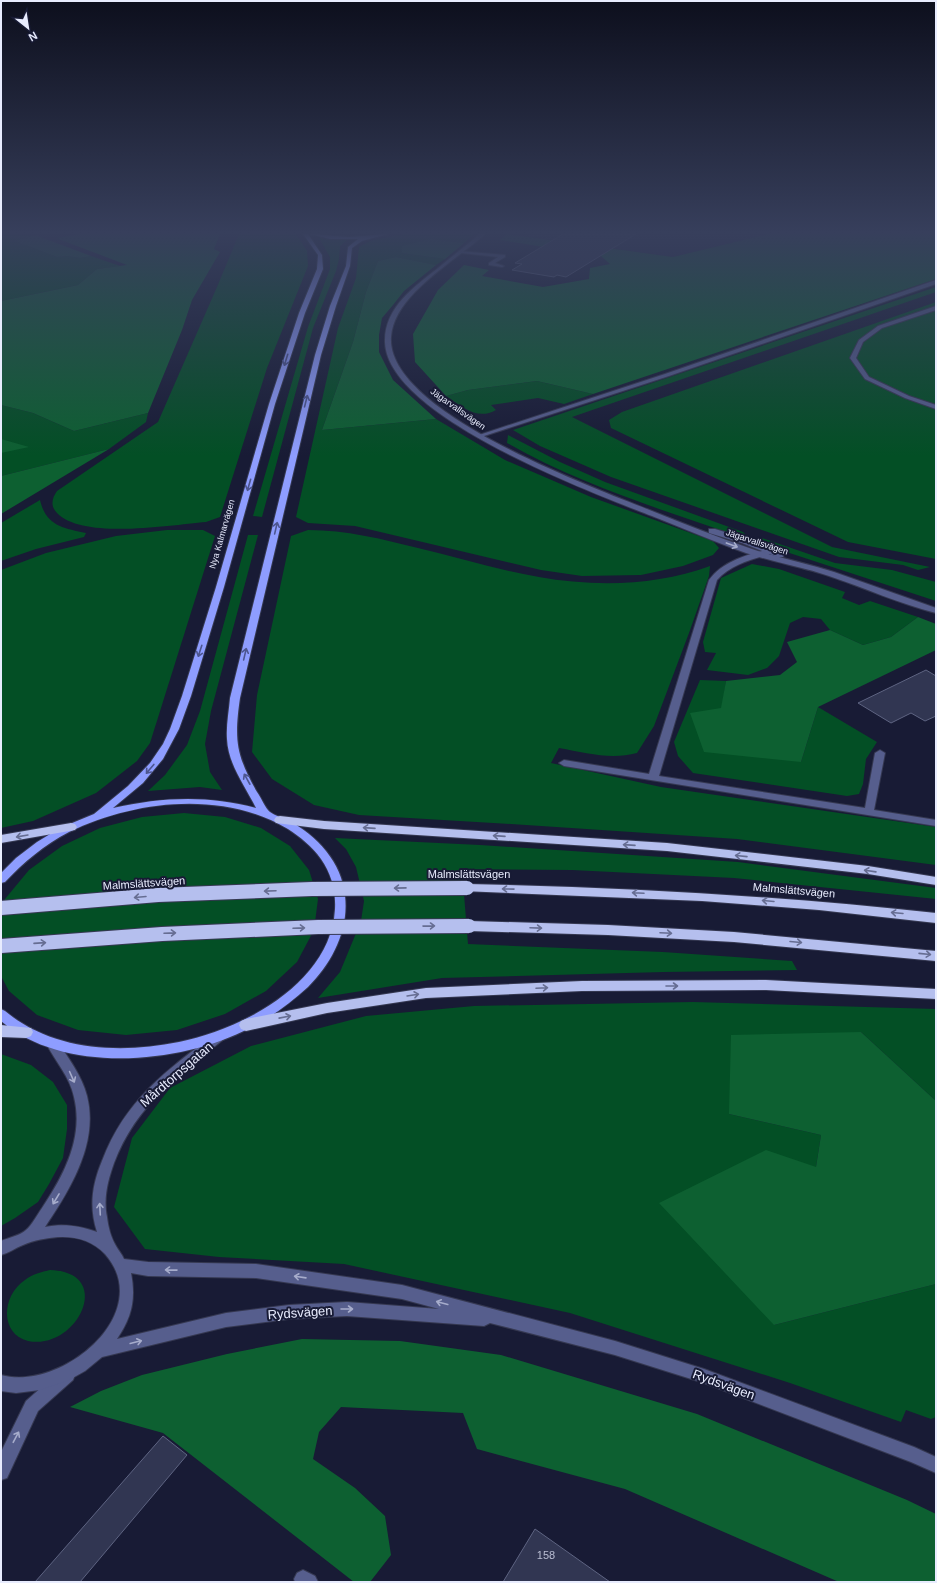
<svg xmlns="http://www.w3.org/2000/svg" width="937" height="1583" viewBox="0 0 937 1583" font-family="Helvetica,sans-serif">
<rect width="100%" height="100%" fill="#181b35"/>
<path fill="#1f2343" d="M515,234H768L673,257Z"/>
<g fill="#034f25">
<path d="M1,234L35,235L16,241L57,257L68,256L80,258L91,256L120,266L97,269L78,285L1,301Z"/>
<path d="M239,234H296L307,251L308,266L267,368L220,517L206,522C170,525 83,540 57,513C50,506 52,498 57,491L158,422L217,287Z"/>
<path d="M403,234H474L464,243L431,239L402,253L445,259L436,265L396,257L378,261L366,292L353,342L322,430L436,419L505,460L591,497L713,541L719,548L713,555L683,566L641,575L582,576L541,570L355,526L308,523L296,517L338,328L356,278L359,247L370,241Z"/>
<path d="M319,238L347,240L340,246L339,259L336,271L313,328L262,517L253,516L308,327L330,269V257Z"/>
<path d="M936,287V292L572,417L832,547L930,567L918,570L903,565L839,557L611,477L540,446L513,430Z"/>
<path d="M936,302V559L848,542L611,428L609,420L622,412Z"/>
<path d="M537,381L593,394L564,404L538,398L491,405L496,410C477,421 462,406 446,396L468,390Z"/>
<path d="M1,405L33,413L74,431L148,413L146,422L109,449L1,476Z"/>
<path d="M508,435L560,462L605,482L743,532L745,534L743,536H738C659,509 579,484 507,443Z"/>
<path d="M40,500C46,526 63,528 86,533L84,537L36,549L1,561V523Z"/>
<path d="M167,530H203L215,536L150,743L137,761L96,793L33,821L1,828V570L46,553L116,536Z"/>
<path d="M308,530C346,530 382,539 418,548C459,558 499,570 539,577C595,587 656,586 710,566L709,576L689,633L654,726L637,753C611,760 586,753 559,748L551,763L661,787L936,827V865L737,839L511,824L359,815L314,805L272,779L252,752L257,695L291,536Z"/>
<path d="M248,535H258L211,711L205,744L210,772L222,790L200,787L148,791L165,775L187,745L200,711Z"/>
<path d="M762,538L835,563L892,570L936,582V601L753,541Z"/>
<path d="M752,564L779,569L845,592L842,598L859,605L870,601L918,617L891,637L863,645L830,630L821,619L803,617L790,623L779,656L767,668L748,675L707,670L716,653L705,652L703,642L721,578Z"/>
<path d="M700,680L726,681L722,708L801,762L818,707L877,742L866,759L863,784L859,794L847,796L693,773L678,756L674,742Z"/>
<path d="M184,813L225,817L261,828L290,846L309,870L318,899L314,930L297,962L266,991L225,1014L177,1030L126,1035L78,1030L37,1015L9,991L1,976V910L5,899L29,870L62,846L100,828L142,817Z"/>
<path d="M335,838L480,845L738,862L936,888V899L734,878L572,870L462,869L468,944L663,952L792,961L797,970L664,972L442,978L318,998L340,972L361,921L364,901L356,867L346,849Z"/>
<path d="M693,1002L936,1009V1101L861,1032L729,1114L821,1135L816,1167L774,1325L936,1284V1417L931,1419L906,1410L901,1422L790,1383L570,1313L344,1264L219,1257L145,1249L114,1207L132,1138L170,1088L251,1046L366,1016L474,1006Z"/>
<path d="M1,1054L31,1065L53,1082L67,1105V1129L63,1158L49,1184L38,1202L15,1218L1,1226Z"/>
<path d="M50,1270C116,1272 77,1351 28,1341C0,1334 1,1296 25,1280C32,1274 42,1272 50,1270Z"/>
</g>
<g fill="#0d6031">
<path d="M80,234H220L214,249L220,252L192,300L182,330L148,413L74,431L33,413L1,405V301L78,285L97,269L127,265L56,238Z"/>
<path d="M507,234L673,257L768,234H936V279L593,394L537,381L468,390L446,396L415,362L413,334L438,290L464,265L489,270L482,276L543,287L589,279L590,268L610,264L601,256L500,240Z"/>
<path d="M35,235L91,256L80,258L68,256L57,257L15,241Z"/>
<path d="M431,239L464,243L445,259L402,253V246Z"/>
<path d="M396,257L436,265L404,291L393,305L382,318L379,335V352L393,380L436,419L322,430L353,342L366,292L378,261Z"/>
<path d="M1,439L29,447L1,453Z"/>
<path d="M109,449L1,514V476Z"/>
<path d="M918,617L936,624V650L818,707L801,762L704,752L690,713L721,708L726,681L780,675L797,662L787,642L830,630L863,645L891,637Z"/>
<path d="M861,1032L936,1101V1284L774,1325L659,1203L766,1150L816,1167L821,1135L729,1114L731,1035Z"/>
<path d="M302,1339L400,1341L501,1355L697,1414L907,1500L936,1514V1582H839L625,1489L477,1449L463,1413L341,1407L319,1432L313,1459L355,1488L385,1516L391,1555L370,1582H354L163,1433L70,1407L101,1391L142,1375L227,1354Z"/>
</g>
<g fill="#313652" stroke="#5e6482">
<path d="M563,234H636L566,277L557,275L554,277L512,270L522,264L515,263Z"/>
<path d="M926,670L936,676V716L925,721L911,713L891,723L858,703Z"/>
<path d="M163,1436L187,1455L80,1582H35Z"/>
<path d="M535,1529L610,1582H503Z"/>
</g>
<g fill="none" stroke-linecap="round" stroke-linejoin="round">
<defs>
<g id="service">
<path d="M459,251L505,255V257L495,263L504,266L502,267L489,265V263L498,257L461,253Z"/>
<path d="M936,306V310L882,328L863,342L856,358L869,377L909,396L936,405V409L905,398L865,379L850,358L859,340L878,326Z"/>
<path d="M770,549L774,551L773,553C753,559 731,564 717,580L659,776L865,808L875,753L880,750L885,753L874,810L936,820V826L564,766L559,763L564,760L649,774L709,580C723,561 748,554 770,549Z"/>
<path d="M303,1570L315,1576L318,1582H295L294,1579L297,1573Z"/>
</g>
<g id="minor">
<path d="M936,280V284L669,376L481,437L476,436L665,374Z"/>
<path d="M67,1368L73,1370L75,1375L73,1380L38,1411L7,1478L1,1480V1452L26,1401L61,1370Z"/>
</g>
<g id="tertiary">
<path d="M480,234H485C456,261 394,294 391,337C386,411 589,486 647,509C682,523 717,537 752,549C779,558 807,563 834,572C868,584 902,596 936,608V613C900,604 865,588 829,576C802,567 773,562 746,553C718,543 690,531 662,520C601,496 387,418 385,342C384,308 414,287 437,269C451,257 466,246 480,234Z"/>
<path d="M709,529H715L748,539L784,555L783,557H777L742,543L709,533Z"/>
<path d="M220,1031L224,1033L226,1036L224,1039C178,1076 136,1105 114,1163C108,1180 103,1198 107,1217C108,1226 111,1238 116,1246C118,1250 122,1254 124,1259L148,1262L256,1264L402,1285L615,1341L704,1369L914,1447L936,1457V1473L911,1462L704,1383L615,1355L490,1323L484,1326L347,1316L289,1319L226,1327L102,1357L85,1371L69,1380L40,1390L16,1393L1,1391V1375C61,1392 157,1313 105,1254C93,1241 76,1236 58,1237C47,1238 34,1240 23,1245C15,1248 9,1253 1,1255V1241C8,1238 21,1235 26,1230C32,1225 37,1215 42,1208C64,1175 84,1137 74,1097C70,1077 55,1061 46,1043L48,1040L52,1038L56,1040C68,1057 82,1076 87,1096C99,1143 70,1190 45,1227C64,1223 80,1226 97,1232C89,1207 92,1185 102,1161C125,1100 166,1071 216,1033ZM131,1273L148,1276L256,1278L402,1299L439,1309L347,1302L289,1305L226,1313L117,1339C132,1317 136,1299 131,1273Z"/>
</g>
<path id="primary" d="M303,234H308L322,255L323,269L305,313L275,404L224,587L191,696L179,729L163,759L143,783L113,808C162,797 208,795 256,808C245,786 228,764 227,739C226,725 229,711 230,698L315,355L330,306L346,266L348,247L358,239H330L310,234L349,237L388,234L362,241L352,248L350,266L336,306L321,355L240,698C234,740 236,755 257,792C261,797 265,808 270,812C275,816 282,817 288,820C317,836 342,862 345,896C349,930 332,963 308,987C290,1003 272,1017 250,1028C181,1064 64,1075 1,1021V1009L5,1011C53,1051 120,1054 179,1042C243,1029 331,983 335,909C336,891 331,873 321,859C312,846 300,837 288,829C223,790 135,800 69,832C44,845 24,862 5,882L1,883V873L16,858L37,842L60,828L94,814L128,786L150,763L163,744L170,729L182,696L216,587L269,404L299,313L317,269L318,255Z"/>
<g id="motorway">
<path d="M280,816L324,821L667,843L868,866L936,877V885L868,874L667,851L324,829L276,823L274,820L276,817Z"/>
<path d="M71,823L75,824L77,827L75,830L1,843V835Z"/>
<path d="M467,884C624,887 780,896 936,913V923L819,910L702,901L462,891L460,888L462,885Z"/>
<path d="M469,921L608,925L734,932L936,951V961L734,942L608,935L469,931L464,929L462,926L464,923Z"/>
<path d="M766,980L936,989V999L766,990L582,991L426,998L327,1013L246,1031L241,1029L239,1025L241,1021L246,1019L327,1003L426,988L582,981Z"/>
<path d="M1,1025L31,1028L33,1032L31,1036L26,1038L1,1037Z"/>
</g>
</defs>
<use href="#service" stroke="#353851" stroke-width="2"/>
<use href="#minor" stroke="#353851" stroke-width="2"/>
<use href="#tertiary" stroke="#353851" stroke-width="2"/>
<use href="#primary" stroke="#353851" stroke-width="2"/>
<use href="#motorway" stroke="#353851" stroke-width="2"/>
<use href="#service" fill="#565e8d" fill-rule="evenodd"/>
<use href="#minor" fill="#565e8d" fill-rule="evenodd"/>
<use href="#tertiary" fill="#565e8d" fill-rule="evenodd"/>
<use href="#primary" fill="#8e9dff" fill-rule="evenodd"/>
<use href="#motorway" fill="#b5bfee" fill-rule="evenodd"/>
<defs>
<g id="motorway-bridge">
<path d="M1,908L158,895L312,889L467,888"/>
<path d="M1,946L162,934L318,927L469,926"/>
</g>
</defs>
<use href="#motorway-bridge" stroke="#353851" stroke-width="16" stroke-linecap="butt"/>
<use href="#motorway-bridge" stroke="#b5bfee" stroke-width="14"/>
</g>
<defs><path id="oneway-shaft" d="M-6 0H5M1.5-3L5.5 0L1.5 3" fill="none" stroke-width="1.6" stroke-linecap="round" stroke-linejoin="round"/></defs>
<g stroke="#4d5690">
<use href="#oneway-shaft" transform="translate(286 360) rotate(107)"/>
<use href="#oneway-shaft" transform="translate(306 401) rotate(-76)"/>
<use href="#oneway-shaft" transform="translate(249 485) rotate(106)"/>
<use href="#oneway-shaft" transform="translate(276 528) rotate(-77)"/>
<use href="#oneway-shaft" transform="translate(200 651) rotate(108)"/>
<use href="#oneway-shaft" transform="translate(245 654) rotate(-77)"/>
<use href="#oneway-shaft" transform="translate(150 769) rotate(130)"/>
<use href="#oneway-shaft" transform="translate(247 779) rotate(-119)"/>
</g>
<g stroke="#a6accb">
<use href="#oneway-shaft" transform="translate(732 545) rotate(20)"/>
<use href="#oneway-shaft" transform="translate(72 1077) rotate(66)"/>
<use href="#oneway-shaft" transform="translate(56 1199) rotate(121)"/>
<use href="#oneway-shaft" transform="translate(100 1209) rotate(-93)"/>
<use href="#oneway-shaft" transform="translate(171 1270) rotate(-179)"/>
<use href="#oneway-shaft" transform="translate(300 1277) rotate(-172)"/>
<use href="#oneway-shaft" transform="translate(442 1303) rotate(-165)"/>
<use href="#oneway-shaft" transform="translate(347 1309)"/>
<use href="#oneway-shaft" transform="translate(136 1342) rotate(-14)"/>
<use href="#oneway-shaft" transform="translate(16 1437) rotate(-62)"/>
</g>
<g stroke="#666d92">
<use href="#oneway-shaft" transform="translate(369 828) rotate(-176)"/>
<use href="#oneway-shaft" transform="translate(22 836) rotate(170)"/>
<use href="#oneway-shaft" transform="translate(499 836) rotate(-176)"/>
<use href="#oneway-shaft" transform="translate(629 845) rotate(-176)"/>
<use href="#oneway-shaft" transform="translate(741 856) rotate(-174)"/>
<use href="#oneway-shaft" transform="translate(870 871) rotate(-172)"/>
<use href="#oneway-shaft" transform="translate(400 888) rotate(179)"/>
<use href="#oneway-shaft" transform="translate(508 889) rotate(-179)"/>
<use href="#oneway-shaft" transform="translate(270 891) rotate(178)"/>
<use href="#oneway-shaft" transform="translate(638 893) rotate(-177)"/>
<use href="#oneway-shaft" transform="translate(140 897) rotate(175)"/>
<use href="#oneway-shaft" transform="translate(768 901) rotate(-175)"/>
<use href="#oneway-shaft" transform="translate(897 913) rotate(-175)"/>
<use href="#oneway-shaft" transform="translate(429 926) rotate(-1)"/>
<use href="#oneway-shaft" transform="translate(299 928) rotate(-2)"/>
<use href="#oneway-shaft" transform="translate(536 928) rotate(2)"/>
<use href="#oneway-shaft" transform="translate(170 933) rotate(-2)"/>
<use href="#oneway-shaft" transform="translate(666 933) rotate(3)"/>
<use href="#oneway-shaft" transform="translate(796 942) rotate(5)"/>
<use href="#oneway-shaft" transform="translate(40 943) rotate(-4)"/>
<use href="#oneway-shaft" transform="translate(925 954) rotate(6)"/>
<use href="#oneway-shaft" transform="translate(672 986)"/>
<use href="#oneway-shaft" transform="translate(542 988) rotate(-3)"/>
<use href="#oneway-shaft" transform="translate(413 995) rotate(-9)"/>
<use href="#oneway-shaft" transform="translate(285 1017) rotate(-11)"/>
</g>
<linearGradient id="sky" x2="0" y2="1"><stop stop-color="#0d0f1d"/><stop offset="0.51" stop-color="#373f5c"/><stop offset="1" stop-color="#373f5c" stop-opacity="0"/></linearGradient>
<rect width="937" height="456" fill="url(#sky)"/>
<g text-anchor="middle" stroke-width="4" stroke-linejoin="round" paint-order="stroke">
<g font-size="9" fill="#e8ecfe" stroke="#181b35">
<text transform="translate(458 409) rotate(35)" y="3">Jägarvallsvägen</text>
<text transform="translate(222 534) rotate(-74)" y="3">Nya Kalmarvägen</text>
<text transform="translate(757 542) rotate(18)" y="3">Jägarvallsvägen</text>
</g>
<g font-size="11" fill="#e8ecfe" stroke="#181b35">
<text x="469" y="878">Malmslättsvägen</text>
<text transform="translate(144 883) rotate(-4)" y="4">Malmslättsvägen</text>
<text transform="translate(794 890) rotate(5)" y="4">Malmslättsvägen</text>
</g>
<g font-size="11" fill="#babed3">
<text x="546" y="1559">158</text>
</g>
<g font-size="13" fill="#e8ecfe" stroke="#181b35">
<text transform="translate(176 1074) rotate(-41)" y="5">Mårdtorpsgatan</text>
<text transform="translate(300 1312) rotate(-4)" y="5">Rydsvägen</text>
<text transform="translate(724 1384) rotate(20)" y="5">Rydsvägen</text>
</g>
</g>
<rect width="937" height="1583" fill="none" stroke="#e8ecfe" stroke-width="4"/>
<g transform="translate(28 28) rotate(150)" stroke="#181b35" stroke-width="3" paint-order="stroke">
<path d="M0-3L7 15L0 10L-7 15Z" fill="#e8ecfe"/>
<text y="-6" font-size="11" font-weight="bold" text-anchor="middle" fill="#e8ecfe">N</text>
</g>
</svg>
